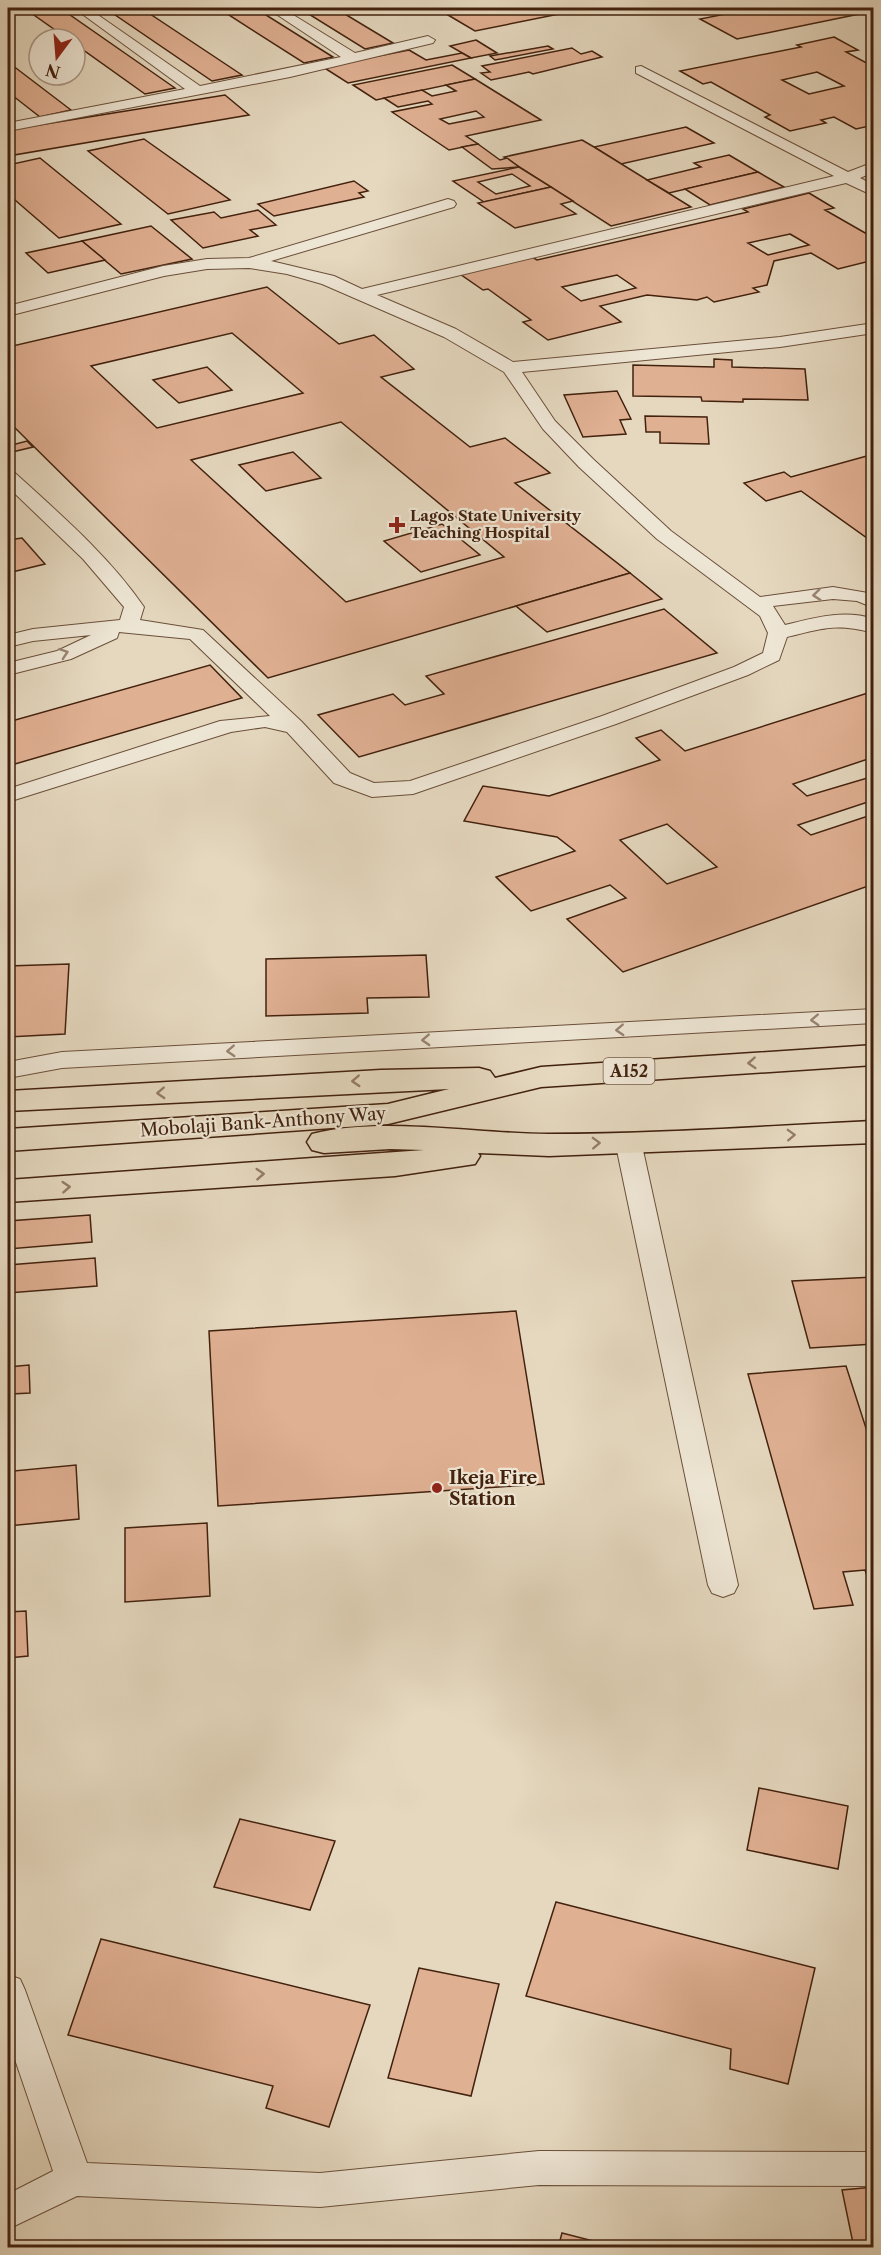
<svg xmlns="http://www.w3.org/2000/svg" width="881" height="2255" viewBox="0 0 881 2255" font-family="'Libre Caslon Text',serif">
<rect width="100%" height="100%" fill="#e5d8bf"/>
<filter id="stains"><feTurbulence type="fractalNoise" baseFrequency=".00333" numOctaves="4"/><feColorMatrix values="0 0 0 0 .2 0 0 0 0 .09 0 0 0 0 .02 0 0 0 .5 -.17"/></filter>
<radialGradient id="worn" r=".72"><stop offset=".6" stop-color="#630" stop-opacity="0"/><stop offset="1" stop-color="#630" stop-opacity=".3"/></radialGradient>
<g fill="#e0b093" stroke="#42210d" stroke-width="1.5" fill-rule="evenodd">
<path d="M24,8H60L175,88L145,94L75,44V39H68Z"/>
<path d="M105,8H141L242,75L212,81Z"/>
<path d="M218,8H255L333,57L304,63Z"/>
<path d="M299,8H335L393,43L365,49Z"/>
<path d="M485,8H589L475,31L448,15Z"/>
<path d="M756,8H871L874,11L737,39L700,19Z"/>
<path d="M834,37L858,50L846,52L874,67V125L856,129L834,117L821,120L826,123L790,131L765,117L770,115L711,82L703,84L680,71L801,47L797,45ZM817,72L844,86L809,94L782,80Z"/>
<path d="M476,40L497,53L471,58L450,46Z"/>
<path d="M548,46L553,49L495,60L490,56Z"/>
<path d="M572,48L581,54L592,51L602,57L533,74L529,72L491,80L481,73L490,72L482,66Z"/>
<path d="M409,50L426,60L462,53L471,58L348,83L323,67Z"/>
<path d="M8,62L71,110L40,117L8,92Z"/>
<path d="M452,65L475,79L376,100L353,85Z"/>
<path d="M475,79L541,120L466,136L478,144L449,150L392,112L432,104L428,101L398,107L384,98L422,90L432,96L456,91L446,85ZM476,111L484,117L449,124L440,119Z"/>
<path d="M225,95L249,115L8,156V130Z"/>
<path d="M686,127L714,143L621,164L594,147Z"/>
<path d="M144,139L230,200L168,214L88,151Z"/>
<path d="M582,140L594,147L691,207L611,226L504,157Z"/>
<path d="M478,144L500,160L507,158L519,167L492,169L462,147Z"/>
<path d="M729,155L758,172L669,193L647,180L701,167L694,163Z"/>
<path d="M40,158L121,224L59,238L8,194V165Z"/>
<path d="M519,167L551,187L484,202L453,181ZM512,174L530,186L496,194L478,182Z"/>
<path d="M758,172L784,187L710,205L685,189Z"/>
<path d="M354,181L368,191L359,193L364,197L274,216L258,204Z"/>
<path d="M551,187L573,201L561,204L576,214L515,228L478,203Z"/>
<path d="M809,193L834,208L825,210L874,238V260L838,269L811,253L774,261L767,285L753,288L759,292L714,302L707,297L697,300L647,295L600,306L621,322L548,340L523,322L531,320L488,289L483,290L460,274L532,257L537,260L748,212L743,209ZM790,234L809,245L768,255L748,243ZM617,275L636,288L581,301L562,287Z"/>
<path d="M258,210L276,225L250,230L258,236L203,248L171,220L214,212L221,218Z"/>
<path d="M151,226L192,259L121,274L82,241Z"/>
<path d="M82,241L105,260L48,273L26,253Z"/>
<path d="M267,287L339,344L374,335L414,369L381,377L470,447L505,438L550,473L515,483L630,573L268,678L8,421V347ZM232,333L303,393L157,428L91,366ZM341,422L504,557L346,602L191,460Z"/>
<path d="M714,359L732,360V367L805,369L808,400L743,399V402L702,401L701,397L633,396V365L714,367Z"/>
<path d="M207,367L232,390L179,403L153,380Z"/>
<path d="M617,391L631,419L620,420L626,434L583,437L564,395Z"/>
<path d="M645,416L707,417L709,444L660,443V432H646Z"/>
<path d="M27,441L33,447L8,453V446Z"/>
<path d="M293,452L321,478L266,491L239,465Z"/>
<path d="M874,454V543L801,491L766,501L744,483L784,472L791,477Z"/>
<path d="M442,524L480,555L421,572L384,541Z"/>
<path d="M22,538L45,564L8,573V540Z"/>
<path d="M630,573L662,599L547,632L516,606Z"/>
<path d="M664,609L717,653L359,757L318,715L393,694L405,705L444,694L426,676Z"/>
<path d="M210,665L242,698L8,766V722Z"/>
<path d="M874,691V757L793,784L807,796L874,776V800L798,825L811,835L874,814V884L623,972L567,919L626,898L610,885L531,911L496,877L575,851L557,837L464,821L483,786L549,796L660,760L636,738L661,730L685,751ZM667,824L717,867L667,884L620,840Z"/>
<path d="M426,955L429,997L367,998L368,1013L266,1016V959Z"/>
<path d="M69,964L65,1034L8,1037V966Z"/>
<path d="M90,1215L92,1242L8,1249V1221Z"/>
<path d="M95,1258L97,1286L8,1293V1265Z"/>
<path d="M874,1277V1344L810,1348L792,1281Z"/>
<path d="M516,1311L544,1484L218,1506L209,1331Z"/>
<path d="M29,1365L30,1393L11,1394L14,1471L76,1465L79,1519L8,1526V1367Z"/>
<path d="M846,1366L874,1453V1597L865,1570L843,1572L853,1605L814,1609L748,1374Z"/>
<path d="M207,1523L210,1596L125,1602V1528Z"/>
<path d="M26,1611L28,1656L8,1658V1612Z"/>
<path d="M759,1788L848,1806L838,1869L747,1850Z"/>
<path d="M240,1819L335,1841L310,1910L214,1887Z"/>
<path d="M556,1902L815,1968L788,2084L730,2069L731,2049L526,1996Z"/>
<path d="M101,1939L370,2005L329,2127L266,2108L273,2086L68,2035Z"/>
<path d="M419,1968L499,1984L471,2096L388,2078Z"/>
<path d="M874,2187V2248H854L842,2190Z"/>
<path d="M562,2233L613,2246V2248H558Z"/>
</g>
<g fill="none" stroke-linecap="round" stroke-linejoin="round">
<defs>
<g id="service">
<path d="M74,8H88L200,86L341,57L267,8H282L355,53L428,36L435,40L433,43L290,77L8,131V123L185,89Z"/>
<path d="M641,66L848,172L874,162V172L860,178L874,185V196L846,183L377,295L456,329L513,362L780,337L874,323V333L780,347L522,372L555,421L593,459L671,531L760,597L833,587L874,594V608L857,601L833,599L773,606L785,625C814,618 844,609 874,619V633C835,623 825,628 787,637L779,660L748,675L616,724L413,794L372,797L334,783L287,732L265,727L231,732L8,802V789L220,721L270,716L190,639L119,632L117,638L71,659L8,675V663L57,651L91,635L33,641L8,647V635L33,629L120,620L124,607L83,559L8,487V471L15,473C60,514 109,556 144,607L140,620L203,630L301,721L350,773L374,783L410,781L602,716L734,667L763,653L768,633L760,616L657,539L579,467L543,429L504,372L444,337L322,284L287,274L249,268L207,269L164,276L8,316V306L163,266L207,259L249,258L448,199L454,201L456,204L454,207L271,261L334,276L362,289L834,176L636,73V67Z"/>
<path d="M874,1009V1023L62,1068L8,1078V1062L62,1052Z"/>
<path d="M628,1133L637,1135L641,1141L738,1585L734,1593L723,1597L712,1593L708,1585L615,1141L619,1135Z"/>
<path d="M8,1975L20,1979L25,1990L87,2163L320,2173L539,2151L874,2152V2186L539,2185L320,2207L77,2196L8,2229V2194L53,2171L8,2039Z"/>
</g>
<g id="primary">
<path d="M874,1045V1065L541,1087L388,1124L8,1151V1129L388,1104L449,1089L8,1111V1091L381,1070L479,1068L490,1071L495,1078L541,1067Z"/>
<path d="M874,1121V1143L549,1156L478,1153L480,1156L475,1164L395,1176L8,1202V1180L424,1150L390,1149L324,1153L312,1150L307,1142L312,1134C380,1116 478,1134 549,1134C657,1134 766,1126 874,1121Z"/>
</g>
</defs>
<use href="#service" stroke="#6b4f3a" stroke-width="2"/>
<use href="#primary" stroke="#42210d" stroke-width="3"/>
<use href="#service" fill="#eee6d5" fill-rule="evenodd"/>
<use href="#primary" fill="#e5d8bf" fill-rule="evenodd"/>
</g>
<defs><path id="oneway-chevron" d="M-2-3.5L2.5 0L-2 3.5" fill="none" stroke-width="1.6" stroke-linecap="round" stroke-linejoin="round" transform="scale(1.5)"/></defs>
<g stroke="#988471">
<use href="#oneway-chevron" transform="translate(817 595) rotate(174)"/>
<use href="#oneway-chevron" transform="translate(64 653) rotate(-19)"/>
<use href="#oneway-chevron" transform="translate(815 1020) rotate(177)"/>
<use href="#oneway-chevron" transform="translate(620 1030) rotate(177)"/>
<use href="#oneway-chevron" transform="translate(426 1040) rotate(177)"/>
<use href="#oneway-chevron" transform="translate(231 1051) rotate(177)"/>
</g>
<g stroke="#947c66">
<use href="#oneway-chevron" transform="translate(752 1063) rotate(176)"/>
<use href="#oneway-chevron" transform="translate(356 1081) rotate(177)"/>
<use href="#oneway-chevron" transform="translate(161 1093) rotate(177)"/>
<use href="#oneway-chevron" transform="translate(791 1135) rotate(-2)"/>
<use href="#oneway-chevron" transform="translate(596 1143) rotate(-2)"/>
<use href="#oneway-chevron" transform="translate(260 1174) rotate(-4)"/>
<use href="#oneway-chevron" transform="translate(66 1187) rotate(-4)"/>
</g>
<g fill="#8f2418" stroke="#eee6d5" stroke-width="2">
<path d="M394 516h6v6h6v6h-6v6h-6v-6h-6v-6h6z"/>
<circle cx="437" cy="1488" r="6"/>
</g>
<g text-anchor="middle" stroke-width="4.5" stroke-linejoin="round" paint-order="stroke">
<g font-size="15" font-weight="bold" fill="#42210d" stroke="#eee6d5" text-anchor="start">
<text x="410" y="521">Lagos State University<tspan x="410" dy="17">Teaching Hospital</tspan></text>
</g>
<rect fill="#eee6d5" stroke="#765c49" stroke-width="1.5" x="603.5" y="1058" width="51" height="26" rx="4.5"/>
<g font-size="16" font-weight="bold" fill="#42210d">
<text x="629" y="1077">A152</text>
</g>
<g font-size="18" fill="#42210d" stroke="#eee6d5">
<text transform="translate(263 1122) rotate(-4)" y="6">Mobolaji Bank-Anthony Way</text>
</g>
<g font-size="18" font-weight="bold" fill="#42210d" stroke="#eee6d5" text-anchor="start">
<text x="449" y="1484">Ikeja Fire<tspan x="449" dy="21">Station</tspan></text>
</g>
</g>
<rect width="881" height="2255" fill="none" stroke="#e5d8bf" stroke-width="30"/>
<rect x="9" y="9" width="863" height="2237" fill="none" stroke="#42210d" stroke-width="3"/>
<rect x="15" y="15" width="851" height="2225" fill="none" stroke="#42210d" stroke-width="1.5"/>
<g transform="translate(57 57) rotate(196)"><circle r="28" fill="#eee6d5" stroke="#a99785" stroke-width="1.5"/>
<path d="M0-4.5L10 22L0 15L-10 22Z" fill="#8f2418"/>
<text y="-9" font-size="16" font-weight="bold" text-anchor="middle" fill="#42210d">N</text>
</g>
<rect width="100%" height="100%" filter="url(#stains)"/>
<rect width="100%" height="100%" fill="url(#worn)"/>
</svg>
